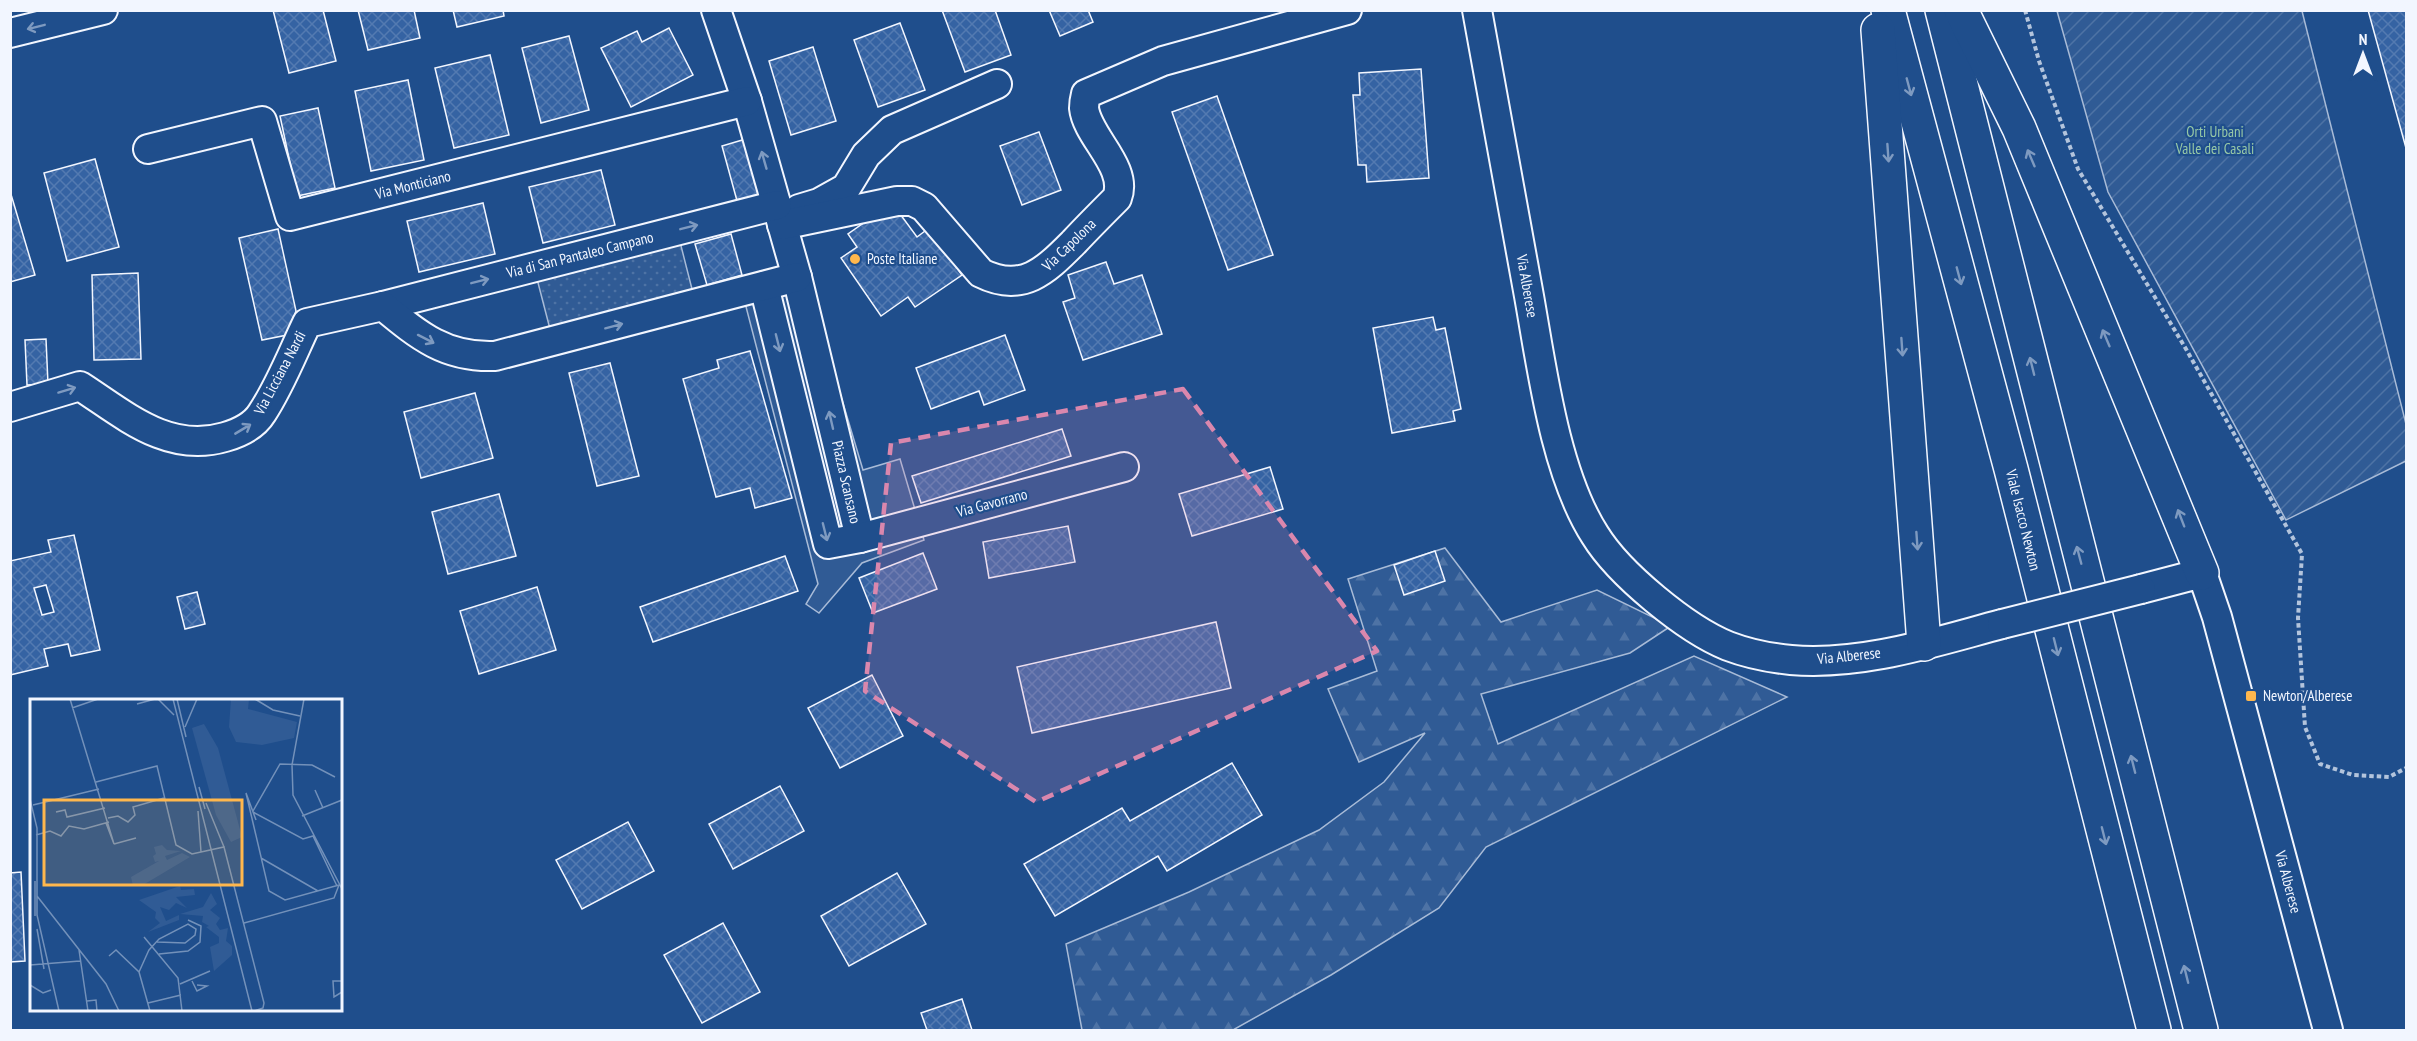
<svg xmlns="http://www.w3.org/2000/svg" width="2417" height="1041" viewBox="0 0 2417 1041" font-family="'PT Sans Narrow',sans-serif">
<defs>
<pattern id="forest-firs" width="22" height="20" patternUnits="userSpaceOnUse" patternTransform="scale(1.5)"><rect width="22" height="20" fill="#305b95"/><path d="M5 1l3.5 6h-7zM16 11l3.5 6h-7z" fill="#4e73a5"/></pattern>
<pattern id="park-dots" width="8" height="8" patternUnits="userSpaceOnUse" patternTransform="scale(1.5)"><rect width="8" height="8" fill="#305b95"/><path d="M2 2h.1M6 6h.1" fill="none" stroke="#4e73a5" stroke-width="1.8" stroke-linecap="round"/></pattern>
<pattern id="garden-furrows" width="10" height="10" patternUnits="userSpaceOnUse" patternTransform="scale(1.5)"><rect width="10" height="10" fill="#305b95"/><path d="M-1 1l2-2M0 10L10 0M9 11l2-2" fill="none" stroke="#4e73a5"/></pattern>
<pattern id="building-cross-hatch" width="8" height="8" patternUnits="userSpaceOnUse" patternTransform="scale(1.5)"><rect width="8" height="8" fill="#3563a3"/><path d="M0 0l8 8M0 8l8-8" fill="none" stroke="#537ab1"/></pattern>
</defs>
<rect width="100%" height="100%" fill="#1f4e8c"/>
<path fill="#305b95" stroke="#a8bbd7" stroke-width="1.5" d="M807,283L863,470L900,459L924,540L862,563L819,613L806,604L818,584L744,299Z"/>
<path fill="url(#forest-firs)" stroke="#a8bbd7" stroke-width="1.5" d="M1445,548L1501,622L1597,590L1671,626L1630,653L1481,694L1498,744L1694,656L1787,697L1486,847L1439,908L1331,975L1233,1030H1082L1066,944L1189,892L1319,830L1384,782L1425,733L1359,762L1328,689L1377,671L1348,579Z"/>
<path fill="url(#park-dots)" stroke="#a8bbd7" stroke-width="1.5" d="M679,238L693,293L550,329L536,275Z"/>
<path fill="url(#garden-furrows)" stroke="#a8bbd7" stroke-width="1.5" d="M2057,11H2302L2406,424V461L2286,520L2108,192Z"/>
<g fill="url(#building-cross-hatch)" stroke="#f2f6ff" stroke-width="1.5" fill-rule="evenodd">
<path d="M273,10H323L336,61L289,73Z"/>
<path d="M358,10H414L420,38L368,50Z"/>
<path d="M453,10H503L504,16L457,27Z"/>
<path d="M942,10H995L1011,55L965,72Z"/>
<path d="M1049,10H1088L1093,22L1060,36Z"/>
<path d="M2368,10H2406V148Z"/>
<path d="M900,23L925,90L878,107L854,40Z"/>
<path d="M669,28L693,75L631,107L601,48L637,31L642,42Z"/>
<path d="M569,36L589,110L541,123L522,48Z"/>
<path d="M813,47L836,121L791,135L769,61Z"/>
<path d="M490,55L509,135L454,148L435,68Z"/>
<path d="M1421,69L1429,178L1367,182L1366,165H1358L1353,95H1360L1359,73Z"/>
<path d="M408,80L424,160L371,171L355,91Z"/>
<path d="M1217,96L1273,255L1228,270L1172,112Z"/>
<path d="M318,108L335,188L297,196L280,116Z"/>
<path d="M1039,132L1061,190L1022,205L1000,146Z"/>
<path d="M749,138L766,201L739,208L722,146Z"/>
<path d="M95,159L119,247L67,261L44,173Z"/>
<path d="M601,170L615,225L543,243L529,187Z"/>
<path d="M10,191L35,275L10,282Z"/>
<path d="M483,203L495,254L419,272L407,221Z"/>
<path d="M892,203L917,237L929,228L962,275L915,307L908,297L881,316L841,258L857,247L848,234Z"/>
<path d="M278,229L296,311L287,335L262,340L239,238Z"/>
<path d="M731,234L742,275L707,285L695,244Z"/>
<path d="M1106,262L1114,284L1142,275L1162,334L1083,360L1063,302L1075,298L1068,275Z"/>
<path d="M138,273L141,359L94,360L92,275Z"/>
<path d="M1433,317L1436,330L1445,328L1461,409L1453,411L1455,421L1392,433L1373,328Z"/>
<path d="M1005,335L1025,390L984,405L979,391L931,409L916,368Z"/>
<path d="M46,339L48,384L27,385L25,340Z"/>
<path d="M750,351L792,498L755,508L750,488L716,497L683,379L719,368L717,360Z"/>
<path d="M610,363L639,476L597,486L569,373Z"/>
<path d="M475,393L493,458L421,478L404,412Z"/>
<path d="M1062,429L1071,456L921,503L912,476Z"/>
<path d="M1270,467L1283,509L1192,536L1179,494Z"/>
<path d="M499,494L516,556L448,574L432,512Z"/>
<path d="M1068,526L1075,562L989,578L983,542Z"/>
<path d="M74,535L100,650L71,656L68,644L44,649L48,666L10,675V561L51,552L48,540ZM46,585L54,612L42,615L34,588Z"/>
<path d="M1435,551L1445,581L1404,595L1394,565Z"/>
<path d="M923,553L937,589L873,613L859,578Z"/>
<path d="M785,556L798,591L653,642L640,607Z"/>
<path d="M537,587L556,650L479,674L460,611Z"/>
<path d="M197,592L205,624L185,629L177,597Z"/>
<path d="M1216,622L1231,688L1032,733L1017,667Z"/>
<path d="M872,675L903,736L840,768L808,708Z"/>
<path d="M1232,763L1262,815L1167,871L1158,856L1055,916L1024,864L1122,808L1130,821Z"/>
<path d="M780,786L804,831L733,869L709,824Z"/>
<path d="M628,822L654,871L582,909L556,860Z"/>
<path d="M21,872L25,961L10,962V873Z"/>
<path d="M897,873L926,924L849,966L821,916Z"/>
<path d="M723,923L760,992L702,1023L664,955Z"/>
<path d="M962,999L972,1030H927L921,1013Z"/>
</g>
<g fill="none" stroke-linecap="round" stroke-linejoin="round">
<defs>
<g id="minor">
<path d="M716,10L747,101L797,277L860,538"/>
<path d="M1477,10C1494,105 1512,201 1529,296C1542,369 1555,473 1595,535C1619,574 1686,629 1728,646C1749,654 1770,658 1791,660C1863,666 1934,642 2002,624"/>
<path d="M10,33L103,10"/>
<path d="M148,149L262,121L290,216L747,101"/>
<path d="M799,209L819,203L846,188L866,155L892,130L997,84"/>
<path d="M782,225L897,201H912L924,207L981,273C1023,294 1046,270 1074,242C1088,227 1103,212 1117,198C1129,167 1087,137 1084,108C1084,103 1085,98 1086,94L1163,61L1347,10"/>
<path d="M764,286L828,544L860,538L1124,467"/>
<path d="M383,306L777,205"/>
<path d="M10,407L80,386C125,415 168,454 225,437C239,433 254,426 262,413C280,386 293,352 307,323L383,306C419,336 446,358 495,356L797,277"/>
<path d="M2141,589L2202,573L2217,617L2328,1030"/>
</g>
<g id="highway">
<path d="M1888,10L2011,469L2154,1030"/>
<path d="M1942,10L2201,1030"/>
<path d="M1961,10L2019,128L2202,573"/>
<path d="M1878,30L1924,644"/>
</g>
</defs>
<use href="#minor" stroke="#f2f6ff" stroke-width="32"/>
<use href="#highway" stroke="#f2f6ff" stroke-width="36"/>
<path stroke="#b3c4dc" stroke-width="4" stroke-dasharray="4.5 3" stroke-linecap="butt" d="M2025,10L2039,61L2078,169L2186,349L2302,554L2298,618L2305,727L2320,764L2353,775L2389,777L2406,768"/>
<use href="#minor" stroke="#1f4e8c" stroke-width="28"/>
<use href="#highway" stroke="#1f4e8c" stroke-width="33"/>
<defs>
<path id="minor-bridge" d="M2002,624L2141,589"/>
</defs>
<use href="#minor-bridge" stroke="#f2f6ff" stroke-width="32" stroke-linecap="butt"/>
<use href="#minor-bridge" stroke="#1f4e8c" stroke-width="28"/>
</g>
<defs><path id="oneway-shaft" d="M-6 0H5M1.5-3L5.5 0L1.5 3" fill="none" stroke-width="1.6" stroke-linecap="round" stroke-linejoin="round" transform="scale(1.5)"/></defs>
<g stroke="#7e9ac0">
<use href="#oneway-shaft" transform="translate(36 27) rotate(166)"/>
<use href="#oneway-shaft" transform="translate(1909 87) rotate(75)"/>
<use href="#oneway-shaft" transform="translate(1888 153) rotate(86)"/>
<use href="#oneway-shaft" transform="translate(2031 158) rotate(-113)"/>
<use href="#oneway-shaft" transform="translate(764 160) rotate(-106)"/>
<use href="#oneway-shaft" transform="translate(689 227) rotate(-14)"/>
<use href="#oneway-shaft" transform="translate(1959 276) rotate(75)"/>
<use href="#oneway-shaft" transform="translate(480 281) rotate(-14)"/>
<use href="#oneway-shaft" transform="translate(614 326) rotate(-15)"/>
<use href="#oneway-shaft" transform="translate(2106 338) rotate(-113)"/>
<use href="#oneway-shaft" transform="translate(426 339) rotate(27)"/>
<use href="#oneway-shaft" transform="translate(778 343) rotate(76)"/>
<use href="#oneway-shaft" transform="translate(1902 347) rotate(86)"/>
<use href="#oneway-shaft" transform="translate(2032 366) rotate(-104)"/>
<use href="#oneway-shaft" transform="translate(67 390) rotate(-17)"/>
<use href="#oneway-shaft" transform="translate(831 420) rotate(-103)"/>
<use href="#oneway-shaft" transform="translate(243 429) rotate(-31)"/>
<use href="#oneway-shaft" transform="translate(2181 518) rotate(-111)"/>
<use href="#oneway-shaft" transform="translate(825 532) rotate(76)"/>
<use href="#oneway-shaft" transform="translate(1917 541) rotate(86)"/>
<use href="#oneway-shaft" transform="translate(2079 555) rotate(-105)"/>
<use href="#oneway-shaft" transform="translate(2056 647) rotate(76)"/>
<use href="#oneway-shaft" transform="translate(2133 764) rotate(-104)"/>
<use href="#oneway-shaft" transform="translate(2104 836) rotate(76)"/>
<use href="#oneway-shaft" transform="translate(2186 974) rotate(-104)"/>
</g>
<path fill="#da87ad" fill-opacity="0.2" stroke="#da87ad" stroke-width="4.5" stroke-dasharray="12 8" stroke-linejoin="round" d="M1183,389L1377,651L1036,802L865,691L891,443Z"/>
<g fill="#ffb74d" stroke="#1f4e8c" stroke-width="2">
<circle cx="855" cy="259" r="6"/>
<rect x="2245" y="690" width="12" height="12" rx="3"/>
</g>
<g text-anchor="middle" stroke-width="4.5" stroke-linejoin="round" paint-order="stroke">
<g font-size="15" fill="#97c8a6" stroke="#1f4e8c">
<text x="2215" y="137">Orti Urbani<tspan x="2215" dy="17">Valle dei Casali</tspan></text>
</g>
<g font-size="15" fill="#f2f6ff" stroke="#1f4e8c">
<text transform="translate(413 185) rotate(-14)" y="5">Via Monticiano</text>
<text transform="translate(1069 245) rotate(-44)" y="5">Via Capolona</text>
<text transform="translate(580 255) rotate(-14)" y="5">Via di San Pantaleo Campano</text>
<text transform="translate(1527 286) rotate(80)" y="5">Via Alberese</text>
<text transform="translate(280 373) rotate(-62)" y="5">Via Licciana Nardi</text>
<text transform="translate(846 482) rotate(77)" y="5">Piazza Scansano</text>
<text transform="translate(992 503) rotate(-15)" y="5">Via Gavorrano</text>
<text transform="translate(2023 520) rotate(76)" y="5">Viale Isacco Newton</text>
<text transform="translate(1849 656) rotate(-6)" y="5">Via Alberese</text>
<text transform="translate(2288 882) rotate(75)" y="5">Via Alberese</text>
</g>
<g font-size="15" fill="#f2f6ff" stroke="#1f4e8c" text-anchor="start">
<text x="867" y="264">Poste Italiane</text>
<text x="2263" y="701">Newton/Alberese</text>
</g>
</g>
<g transform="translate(30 699)">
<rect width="312" height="312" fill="#1f4e8c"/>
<path d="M201,0H219L218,10L267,23L264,39L232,46L206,43L199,28Z" fill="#305b95"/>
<path d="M132,146L137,151L151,152L135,157L137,161L152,154L160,158L113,186L103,187L101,178L129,162L125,163L123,157L126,155L124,148ZM150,187L151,191L164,190L165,196L146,198L157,209L146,204L139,211L130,208L136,222L149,216V221L118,233L130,224L125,219L126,213L109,201ZM181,194L187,205L180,211L190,219L186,225L190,231L198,229L196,242L202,247V256L184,272L180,248L189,244V238L176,228L179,227L172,223L173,217L150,215L173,208Z" fill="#305b95"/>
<path d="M174,25L188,49L212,138L201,143L186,116L162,29Z" fill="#305b95"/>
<path fill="none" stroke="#7391ba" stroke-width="1.5" d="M40,0L84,145M128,0L144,16M143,0L222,312M147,0L156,38M225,0L243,11L270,17M274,0L262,66L263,96L312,190M107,5L125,0M42,9L68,0M155,28L167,0M66,83L127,67L146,146L162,155L194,148L234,304L233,309L224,312M169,88L175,110M285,91L293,109M216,94L239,192L255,201L309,186M216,94L226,121M0,100L7,129V216L29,312M176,104L194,148M3,106L69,90M168,112L171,153M223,112L250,65L282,66L305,78M26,113L35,111L37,118L75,109M223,113L273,140L283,137L307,187M272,117L312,101M78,119L88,117L98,123L105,116L103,108L134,99M76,124L84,145M6,136L20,132L31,137L39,127L54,130L79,123M84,145L106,139M231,159L288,192M5,182V217M7,197L76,285L89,312M214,224L304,199L309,186M7,230L14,270M114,238L148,279L152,312M49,251L58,312M129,255L158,252L170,243L171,227L158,221M79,257L86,251L109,273L120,312M0,266L50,262M109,273L118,253L119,251L129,240L158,225L166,230L165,236L155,244L127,243M162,282L167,292L177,287L167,286M312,282H303L304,298L312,293M150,285L180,272M0,286L13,294L21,291M57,302L66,301L67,312M118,304L151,296"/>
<path fill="#ffb74d" fill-opacity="0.15" stroke="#ffb74d" stroke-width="3" d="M14,101H212V186H14Z"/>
<rect width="312" height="312" fill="none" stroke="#f2f6ff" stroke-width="3"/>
</g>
<rect width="2417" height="1041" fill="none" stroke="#f2f6ff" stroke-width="24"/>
<g transform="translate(2363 54)" stroke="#1f4e8c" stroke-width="4.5" paint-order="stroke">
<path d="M0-4.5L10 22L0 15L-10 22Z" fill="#f2f6ff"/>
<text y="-9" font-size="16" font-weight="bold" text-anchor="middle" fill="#f2f6ff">N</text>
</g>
</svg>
